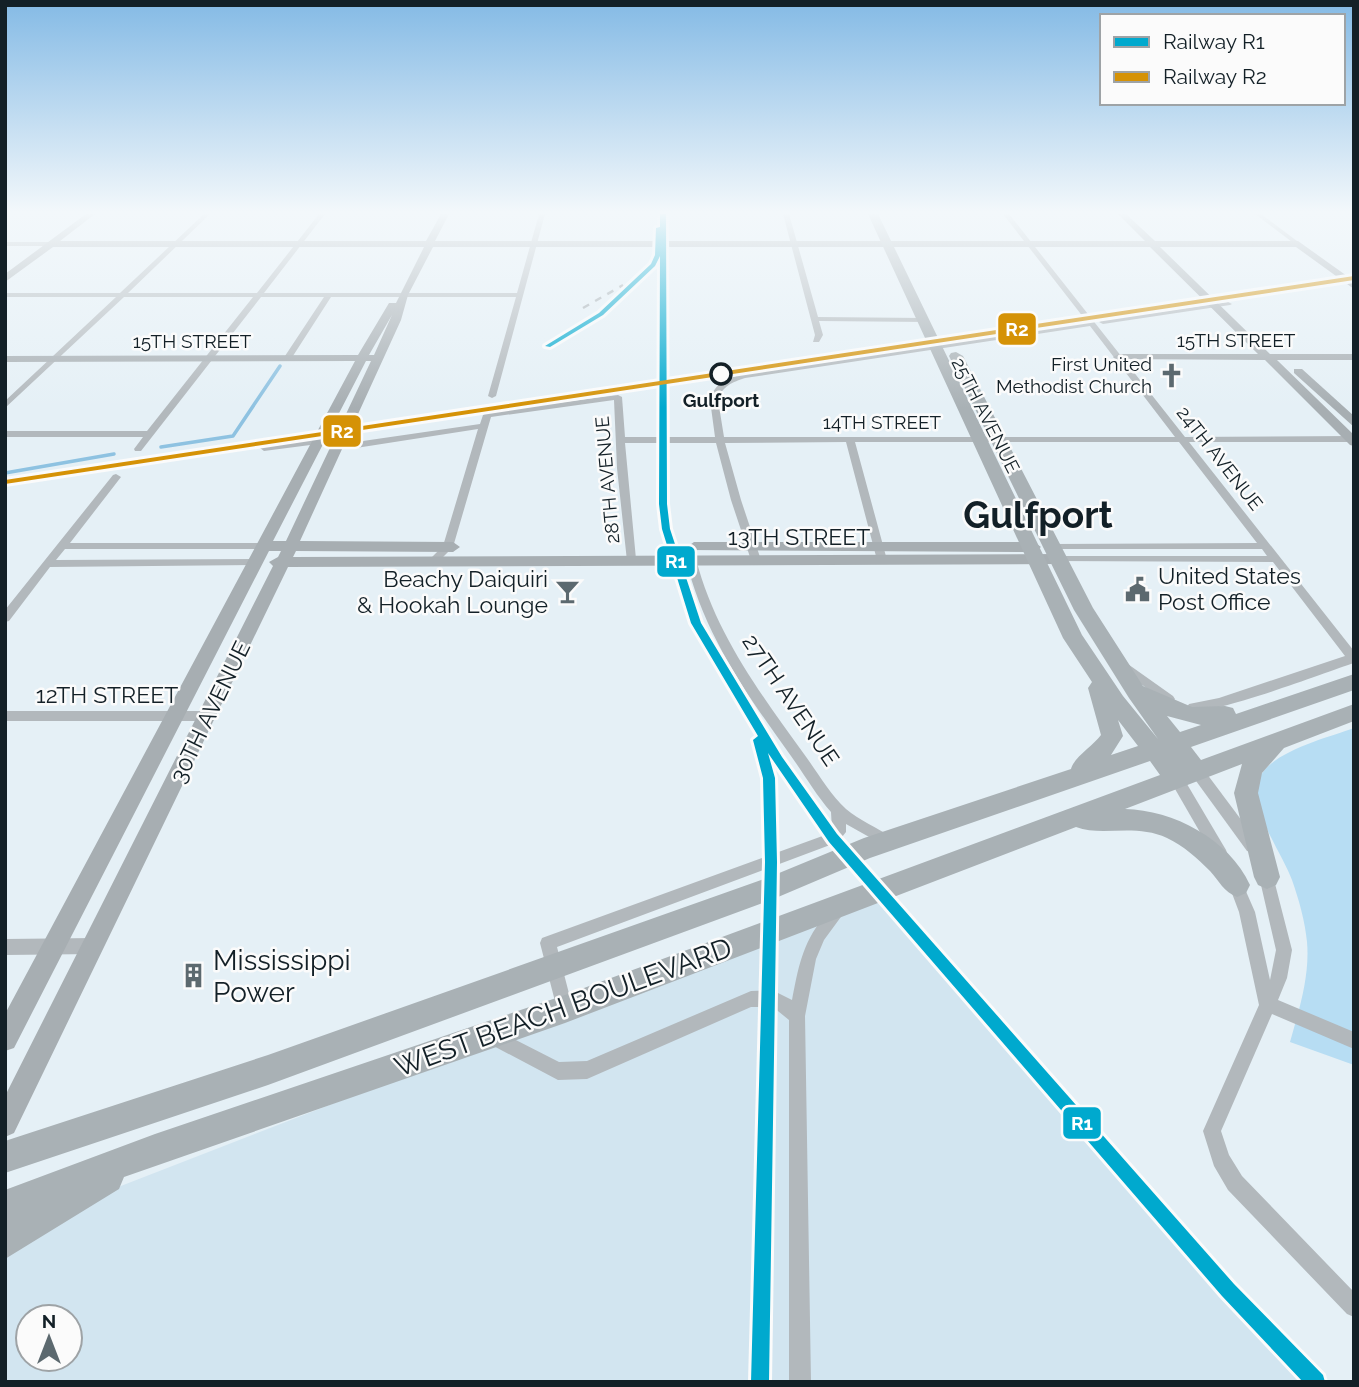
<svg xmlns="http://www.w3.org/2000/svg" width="1359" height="1387" viewBox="0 0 1359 1387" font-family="Raleway,sans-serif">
<rect width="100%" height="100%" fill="#e5f0f6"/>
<path fill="#d2e5f0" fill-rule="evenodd" d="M878,892L1308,1374L1317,1382H5V1231ZM28,1317H70V1359H28Z"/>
<path fill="#b7ddf3" d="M1354,728V1065L1290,1042C1299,1010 1310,976 1307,942C1305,921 1299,900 1292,880C1282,853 1249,809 1258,781C1268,752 1327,738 1354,728Z"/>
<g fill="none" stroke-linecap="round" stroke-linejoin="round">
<g stroke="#8ec2e1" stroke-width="3.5">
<path d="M161,447L233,436L280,366"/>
<path d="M5,473L114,454"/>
</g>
<g fill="#b2b8bc" fill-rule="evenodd">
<path d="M204,214H210L128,293H257L319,214H325L264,293H517L539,214H545L496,396L492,398L488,396L516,297H331L291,359L287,361L283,359L324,297H261L141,451H135L134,449L143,437H5V431H147L253,297H124L5,408V401L116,297H5V293H120Z"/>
<path d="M783,214H789L818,317L924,318H927V322L819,321L823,335L819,342H813L815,335Z"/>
<path d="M1003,214H1009L1185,437L1354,436V442H1189L1354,651V663C1323,673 1213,716 1189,710L1187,707L1189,704L1219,698L1345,656L1273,562L1054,561V557L1058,556H1267L1262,549H1049V545L1053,544L1257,543L1179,442H855L887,560L882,563L877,560L846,442L725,443L741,500L761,560L756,563L751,560L731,500L716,443H625L636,559L631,562L627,561L617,468L614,400L491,417L453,547L439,561L435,562L430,559L443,546L478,429L356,448L318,444L264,451L260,448L264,445L318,438L356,442L480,424L483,415L487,412L618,395L622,397L625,437H715L710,400C715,381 731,377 748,373L1087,322ZM1090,326L1175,437H724L718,400C722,386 733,382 745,378Z"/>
<path d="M1255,214H1261L1301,244L1296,245Z"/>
<path d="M5,242H50L53,244L50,246H5Z"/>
<path d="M1228,302L1232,304L1230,305L1103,324L1099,322L1103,320Z"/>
<path d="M116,474L121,477L70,543H264L269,546L264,549H65L56,560L255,559L260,562L255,565L50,567L9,621L5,622V610L113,475Z"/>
<path d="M691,556L696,559C715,633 760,693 804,754C818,773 829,793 846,809C859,820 877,828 892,837L894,841L892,845L887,847L846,824V832L838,842L557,947L573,1009L571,1015L565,1017L559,1015L557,1009L540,943L542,938L828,834L832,830L831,812C816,795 804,774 791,756C747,695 703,633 686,559Z"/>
<path d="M1125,662L1173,696L1175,699L1173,702H1165L1121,669L1119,666Z"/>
<path d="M5,711H208L212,713L214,716L212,719L208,721H5Z"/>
<path d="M1196,764L1201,766L1257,841L1259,846L1257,851L1252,852L1247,851L1191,774L1189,770L1191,766Z"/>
<path d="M1176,772L1181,774L1226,850L1228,855L1226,860L1221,861L1216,860L1171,782L1169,778L1171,774Z"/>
<path d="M1265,865L1270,867L1272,872L1292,950L1287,978L1278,1000L1354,1032V1049L1272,1014L1221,1131L1229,1155L1242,1176L1354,1292V1317L1347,1314L1228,1190L1214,1166L1203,1131L1259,1005L1239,912L1227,880L1229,875L1234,873L1239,875L1241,880L1255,912L1270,980L1276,950L1258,872L1260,867Z"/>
<path d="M838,903L843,905L846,910L824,940L816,959L805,1016L811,1382H789V1020L773,1007H751L587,1079L558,1080L486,1042L484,1036L486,1030L492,1028L559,1062L587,1061L751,991L772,990L792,1000C798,969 802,944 823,918C827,912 831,906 838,903Z"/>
<path d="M95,938L101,941L103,946L101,951L95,954L5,955V939Z"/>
</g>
<g fill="#a7aeb2" fill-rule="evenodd">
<path d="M86,214H95L60,241H426L441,214H449L435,241H1145L1118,214H1126L1155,241H1298L1354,281V289L1296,247H1160L1270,354H1354V360H1277L1354,435V446L1350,445L1265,360L1115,359L1113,357L1119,354H1258L1150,247H433L408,295L401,320L300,541L453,542L460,547L453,552L296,551L293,557L1058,554L1065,559L1058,564L288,567L14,1133L5,1137V1096L273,566L269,562L278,557L281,551H269L14,1048L5,1051V1014L355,361L5,362V356L358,355L389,303H396L424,247H53L5,282V274ZM392,315L374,355H369ZM366,361H371L286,541H273Z"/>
<path d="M1294,369H1302L1354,416V427L1294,373Z"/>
<path d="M694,542H1034L1041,547L1034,552L689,550L687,547Z"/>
</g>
<path fill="#a9b1b5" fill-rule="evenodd" d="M868,214H878L1082,635L1123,696L1158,739L1129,698L1074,610L949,356L951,353L956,352L963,356L1093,608L1143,686L1192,707L1225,706L1233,708L1236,714L1354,674V690L1191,747L1201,760L1354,704V721L1284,748L1262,773L1258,793L1280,877L1276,885L1267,889L1258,885L1254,877L1234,793L1242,764L1125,809C1173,810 1229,839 1250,885L1246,893L1237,897C1224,892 1219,881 1210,871C1197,858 1184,846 1167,838C1135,823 1102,837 1076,827L565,1023L124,1177L119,1189L5,1259V1190L155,1134L565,995L1160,775L1150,761L870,858L771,900L268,1085L5,1173V1141L268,1055L767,878L864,838L1071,769C1074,757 1093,746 1101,735L1088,688L1092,682L1063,638ZM1167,716L1201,725L1180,732ZM1118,720L1138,746L1111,755L1123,736Z"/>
<g stroke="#a5adb1" stroke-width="2.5" stroke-dasharray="7 7" stroke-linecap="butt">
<path d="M663,214V345"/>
<path d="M583,308L623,285"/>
<path d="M550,345C588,322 644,294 658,249"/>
</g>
<g stroke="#a5adb1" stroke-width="3.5" stroke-dasharray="9 9" stroke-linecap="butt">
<path d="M663,343L664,514"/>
<path d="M548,346L553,343"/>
</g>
<path stroke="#a5adb1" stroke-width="4.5" stroke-dasharray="11 11" stroke-linecap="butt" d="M664,512L666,529L696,623L762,733"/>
<g stroke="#a5adb1" stroke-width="5" stroke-dasharray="15 15" stroke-linecap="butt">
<path d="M761,731L833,838L990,1018"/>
<path d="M760,743C781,826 770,932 768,1018"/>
</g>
<g stroke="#a5adb1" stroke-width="7" stroke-dasharray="19 19" stroke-linecap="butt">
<path d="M989,1016L1228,1290L1316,1382"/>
<path d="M760,1382L768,1016"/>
</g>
<defs>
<path id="rail-1" d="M660,214H666L667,504L670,529L701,623L782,757L837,834L1234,1284L1323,1375L1325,1382H1303L1222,1296L829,842L768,753L775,778L777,862L769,1382H751L765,862L763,778L753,740L758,736L691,623L662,529L659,504L660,256L655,266L603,315L550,347L545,346L599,313L651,264L655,255L656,228L660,227Z"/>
<path id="rail-2" d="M1354,276V280L5,484V480Z"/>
</defs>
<use href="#rail-1" stroke="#fbfbfb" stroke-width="6"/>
<use href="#rail-2" stroke="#fbfbfb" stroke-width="6"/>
<use href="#rail-1" fill="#00a9ce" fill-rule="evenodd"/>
<use href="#rail-2" fill="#d59206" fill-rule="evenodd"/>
</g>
<linearGradient id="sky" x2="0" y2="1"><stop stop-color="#84bae5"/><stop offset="0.52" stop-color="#f3f8fb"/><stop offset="1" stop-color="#f3f8fb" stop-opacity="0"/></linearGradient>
<rect width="1359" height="408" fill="url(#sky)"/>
<defs>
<symbol id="church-bare" viewBox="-9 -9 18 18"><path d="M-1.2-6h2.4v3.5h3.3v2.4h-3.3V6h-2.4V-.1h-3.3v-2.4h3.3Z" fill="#5c696f" stroke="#fbfbfb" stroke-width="2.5" paint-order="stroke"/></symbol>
<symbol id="civic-bare" viewBox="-9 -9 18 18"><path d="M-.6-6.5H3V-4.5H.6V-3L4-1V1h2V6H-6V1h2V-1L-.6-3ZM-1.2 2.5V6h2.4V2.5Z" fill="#5c696f" stroke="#fbfbfb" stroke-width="2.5" paint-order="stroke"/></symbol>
<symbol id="bar-bare" viewBox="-9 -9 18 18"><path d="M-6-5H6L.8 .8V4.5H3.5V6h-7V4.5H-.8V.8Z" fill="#5c696f" stroke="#fbfbfb" stroke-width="2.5" paint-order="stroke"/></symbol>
<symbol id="building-bare" viewBox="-9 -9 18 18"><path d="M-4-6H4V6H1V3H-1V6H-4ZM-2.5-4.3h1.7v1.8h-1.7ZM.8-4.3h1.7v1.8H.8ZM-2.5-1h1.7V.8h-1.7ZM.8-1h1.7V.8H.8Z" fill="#5c696f" stroke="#fbfbfb" stroke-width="2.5" paint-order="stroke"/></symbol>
</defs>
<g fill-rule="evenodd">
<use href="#church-bare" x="1154" y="358" width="35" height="35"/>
<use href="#civic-bare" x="1120" y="572" width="35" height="35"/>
<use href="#bar-bare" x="550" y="574" width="35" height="35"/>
<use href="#building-bare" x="176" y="958" width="35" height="35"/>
</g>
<circle fill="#fbfbfb" stroke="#132027" stroke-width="3.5" cx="721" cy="374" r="10"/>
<g text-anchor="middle" stroke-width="5" stroke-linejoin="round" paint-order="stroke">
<g font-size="19" fill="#132027" stroke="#fbfbfb">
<text x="1236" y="347">15TH STREET</text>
<text x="192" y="348">15TH STREET</text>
<text transform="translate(986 415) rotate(63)" y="7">25TH AVENUE</text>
<text x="882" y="429">14TH STREET</text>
<text transform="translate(1220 458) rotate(52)" y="7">24TH AVENUE</text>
<text transform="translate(607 480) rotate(-95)" y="7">28TH AVENUE</text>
</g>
<g font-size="19" fill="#132027" stroke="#fbfbfb" text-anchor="end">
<text x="1152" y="371">First United<tspan x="1152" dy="22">Methodist Church</tspan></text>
</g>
<g font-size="19" font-weight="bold" fill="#132027" stroke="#fbfbfb">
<text x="721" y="407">Gulfport</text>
</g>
<g font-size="23" fill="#132027" stroke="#fbfbfb">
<text x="799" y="545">13TH STREET</text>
<text x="107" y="703">12TH STREET</text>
<text transform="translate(791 700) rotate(56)" y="8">27TH AVENUE</text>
<text transform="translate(210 712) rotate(-64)" y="8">30TH AVENUE</text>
</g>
<g font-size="23" fill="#132027" stroke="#fbfbfb" text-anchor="start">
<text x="1158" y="584">United States<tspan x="1158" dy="26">Post Office</tspan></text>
<text x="548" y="587" text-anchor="end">Beachy Daiquiri<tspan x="548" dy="26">&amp; Hookah Lounge</tspan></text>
</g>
<g font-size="28" fill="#132027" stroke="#fbfbfb" text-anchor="start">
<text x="213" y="970">Mississippi<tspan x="213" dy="32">Power</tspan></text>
</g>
<g font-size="28" fill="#132027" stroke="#fbfbfb">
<text transform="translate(563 1007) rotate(-20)" y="10">WEST BEACH BOULEVARD</text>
</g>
<g font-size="37" font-weight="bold" fill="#132027" stroke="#fbfbfb">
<text x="1038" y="528">Gulfport</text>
</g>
</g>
<g stroke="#fbfbfb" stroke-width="2.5">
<rect x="997" y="312" width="40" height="34" rx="7" fill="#d59206"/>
<rect x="322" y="414" width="40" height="34" rx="7" fill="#d59206"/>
<rect x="656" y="545" width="40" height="33" rx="7" fill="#00a9ce"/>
<rect x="1062" y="1106" width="40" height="34" rx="7" fill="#00a9ce"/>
</g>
<g font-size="19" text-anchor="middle" font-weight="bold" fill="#fff">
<text x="1017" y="336">R2</text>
<text x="342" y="438">R2</text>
<text x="676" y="568">R1</text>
<text x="1082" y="1130">R1</text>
</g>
<rect width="1359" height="1387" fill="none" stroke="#132027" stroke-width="14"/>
<rect x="1100" y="14" width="245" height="91" fill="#fbfbfb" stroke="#9ea3a6" stroke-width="2"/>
<rect x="1114" y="37" width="35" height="10" fill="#00a9ce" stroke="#9ea3a6" stroke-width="2"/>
<text x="1163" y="49" font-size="21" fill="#132027">Railway R1</text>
<rect x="1114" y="72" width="35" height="10" fill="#d59206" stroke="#9ea3a6" stroke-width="2"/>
<text x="1163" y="84" font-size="21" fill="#132027">Railway R2</text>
<g transform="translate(49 1338)"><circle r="33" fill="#fbfbfb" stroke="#9ea3a6" stroke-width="2"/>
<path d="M0-5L12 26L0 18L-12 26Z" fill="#5c696f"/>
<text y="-10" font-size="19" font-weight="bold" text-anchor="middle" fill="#132027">N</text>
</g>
</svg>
